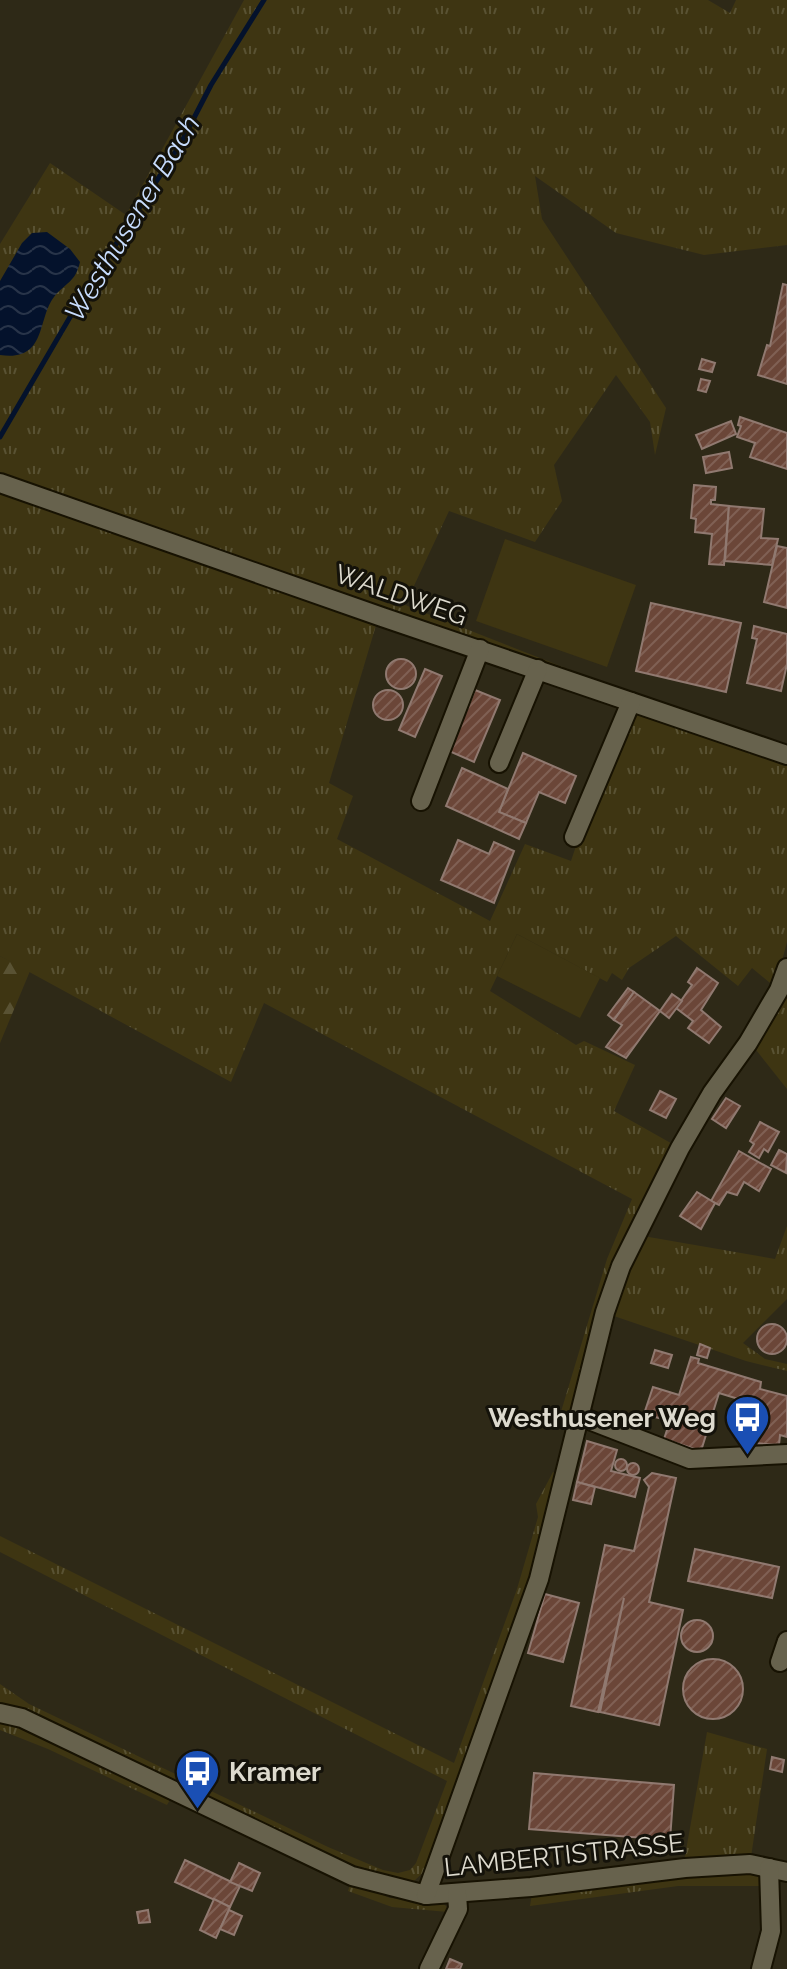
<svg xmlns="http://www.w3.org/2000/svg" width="787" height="1969" viewBox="0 0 787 1969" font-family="Raleway,sans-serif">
<defs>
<pattern id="grass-tufts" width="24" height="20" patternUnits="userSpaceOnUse" patternTransform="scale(2)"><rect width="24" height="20" fill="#3e3512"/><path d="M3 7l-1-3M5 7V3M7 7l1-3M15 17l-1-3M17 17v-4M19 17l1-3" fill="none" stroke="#595233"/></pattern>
<pattern id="forest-firs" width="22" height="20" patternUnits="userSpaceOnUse" patternTransform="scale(2)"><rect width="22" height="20" fill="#3e3512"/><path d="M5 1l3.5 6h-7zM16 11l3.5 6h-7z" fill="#595233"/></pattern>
<pattern id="water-waves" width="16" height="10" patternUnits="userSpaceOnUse" patternTransform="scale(2)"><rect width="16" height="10" fill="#04122c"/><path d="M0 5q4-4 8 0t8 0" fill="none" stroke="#283449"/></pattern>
<pattern id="building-hatch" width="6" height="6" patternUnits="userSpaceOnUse" patternTransform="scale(2)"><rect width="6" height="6" fill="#6b4638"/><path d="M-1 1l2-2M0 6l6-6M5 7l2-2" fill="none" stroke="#806054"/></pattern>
</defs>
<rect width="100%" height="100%" fill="#2e2917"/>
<g fill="url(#grass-tufts)">
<path d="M244,0H708L730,13L736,0H787V245L704,255L616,233L535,176L542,219L666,408L655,455L650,422L616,375L554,465L562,501L535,542L449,511L405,605L624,691L0,479V244L50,163L126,215Z"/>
<path d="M0,485L377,622L329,783L353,796L337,839L490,921L525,844L571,861L623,705L775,756L787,766V942L775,987L752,968L738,986L676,936L629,968L622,980L612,973L607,982L517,934L490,991L576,1045L584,1041L635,1065L614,1111L676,1146L614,1266L568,1431L557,1425L607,1259L632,1199L264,1003L231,1082L0,956Z"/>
<path d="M787,982V1089L753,1046Z"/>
<path d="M787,1226V1299L743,1343L765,1359L787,1364V1371L746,1361L611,1315L626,1269L643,1236L775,1259Z"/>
<path d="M553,1472L557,1474L532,1577L429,1867L414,1881L402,1883L381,1877L325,1855L14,1708L0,1704V1684L29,1704L328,1847L383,1870L398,1873L410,1870L416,1863L447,1781L0,1552V1536L454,1763L517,1589L538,1517L536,1504Z"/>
<path d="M0,1720L18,1725L172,1796L167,1805L48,1749L0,1730Z"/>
<path d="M707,1732L767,1749L751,1857L684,1862Z"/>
<path d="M757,1872L766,1886H678L530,1906L532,1894L675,1876Z"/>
<path d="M351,1882L390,1898L440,1901L447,1907L448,1912L392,1907L348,1891Z"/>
</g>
<path fill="url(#forest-firs)" d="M0,956L30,971L0,1043Z"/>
<g fill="#3e3512">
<path d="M505,539L636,585L607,667L476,621Z"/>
<path d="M517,934L600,978L580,1018L497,976Z"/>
</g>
<path fill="url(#water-waves)" d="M47,232L70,249L80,262C75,283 66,282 54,297C37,319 47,362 0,355V281L22,243L32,233Z"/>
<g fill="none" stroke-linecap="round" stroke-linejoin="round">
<path stroke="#04122c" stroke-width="5" d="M0,437L80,300L181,143L211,85L264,0"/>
</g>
<g fill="url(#building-hatch)" stroke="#907970" stroke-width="2">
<path d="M783,284L787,285V384L758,375L767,345L770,346Z"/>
<path d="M702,359L715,363L712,372L699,369Z"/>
<path d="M701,379L710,381L706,392L698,390Z"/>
<path d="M740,417L787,433V469L750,457L755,443L737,437L741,426L738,425Z"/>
<path d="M731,421L736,434L702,449L696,435Z"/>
<path d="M729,452L732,468L706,473L703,457Z"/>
<path d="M694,485L716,487L715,500H711V504L729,506L724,565L709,564L712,534L695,532L696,519L691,518Z"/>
<path d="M729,506L764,509L761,538L778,539L772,565L725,561Z"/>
<path d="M777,546L787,548V608L764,602Z"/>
<path d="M651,603L741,623L726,692L636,671Z"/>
<path d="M754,626L787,634V664L781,691L747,683L757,639L752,638Z"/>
<circle cx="401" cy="674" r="15"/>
<path d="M425,669L442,676L415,737L399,730Z"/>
<circle cx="388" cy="705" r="15"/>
<path d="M475,690L500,700L474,762L449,751Z"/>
<path d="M523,753L576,776L565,803L539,792L526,823L499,812Z"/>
<path d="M462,768L508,789L499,812L526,823L519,839L446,806Z"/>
<path d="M458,840L489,854L494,842L514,851L494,903L441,880Z"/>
<path d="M697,968L718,983L701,1010L721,1027L709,1043L688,1028L693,1021L676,1008L692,985L688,982Z"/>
<path d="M628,988L634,992L614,1020L608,1015Z"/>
<path d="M634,992L660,1011L626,1058L606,1047L622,1025L614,1020Z"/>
<path d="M672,994L682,1001L669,1018L660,1011Z"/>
<path d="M660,1091L676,1099L666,1118L650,1110Z"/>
<path d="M726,1098L740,1106L726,1128L712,1119Z"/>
<path d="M760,1122L779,1132L768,1152L764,1149L759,1158L749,1152L754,1144L750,1141Z"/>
<path d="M779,1150L787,1154L786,1173L771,1165Z"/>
<path d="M739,1151L771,1169L759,1191L744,1182L737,1195L727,1192L719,1205L711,1201Z"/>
<path d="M697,1192L715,1203L701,1229L680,1216Z"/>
<circle cx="772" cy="1339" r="15"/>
<path d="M700,1344L710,1348L707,1358L697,1355Z"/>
<path d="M655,1350L672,1355L668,1368L651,1363Z"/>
<path d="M691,1357L699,1359L698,1363L761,1382L760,1389L787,1396V1437L780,1435L779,1445L754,1443L758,1405L719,1393L701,1451L664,1439L670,1421L644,1414L653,1387L679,1395Z"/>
<path d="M587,1441L617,1450L611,1471L640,1478L635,1497L577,1482Z"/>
<circle cx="621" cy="1465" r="6"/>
<circle cx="633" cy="1469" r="6"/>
<path d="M652,1473L676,1478L649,1602L683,1610L659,1725L600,1712L624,1598L598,1712L571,1706L605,1545L634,1551L649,1487L644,1480Z"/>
<path d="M577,1482L595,1487L591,1504L573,1500Z"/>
<path d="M695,1549L779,1567L772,1598L688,1581Z"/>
<path d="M545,1594L579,1603L563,1662L528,1653Z"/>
<circle cx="697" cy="1636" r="16"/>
<circle cx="713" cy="1689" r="30"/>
<path d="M772,1757L784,1760L782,1772L770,1769Z"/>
<path d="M534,1773L674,1785L670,1840L529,1829Z"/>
<path d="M185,1860L240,1886L230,1907L175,1882Z"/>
<path d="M239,1863L260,1873L252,1891L230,1882Z"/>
<path d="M214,1899L230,1907L216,1938L200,1930Z"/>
<path d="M148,1910L150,1922L139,1923L137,1912Z"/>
<path d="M229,1910L242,1916L234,1935L220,1929Z"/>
<path d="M450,1959L462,1964L460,1969H446Z"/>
</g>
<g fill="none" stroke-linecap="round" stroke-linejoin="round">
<defs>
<g id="minor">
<path d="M0,483L382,617L787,755"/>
<path d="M499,763L538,669"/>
<path d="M421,801L480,649"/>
<path d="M574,837L631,702"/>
<path d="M579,1416L690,1459L787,1454"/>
<path d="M780,1662L787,1641"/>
<path d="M0,1713L22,1718L352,1876L426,1895L531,1887L685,1868L750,1864L787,1872"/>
<path d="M426,1895L539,1579L605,1312L621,1266L680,1148L712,1093L748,1043L779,990L787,968"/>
<path d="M429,1969L458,1909L457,1894"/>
<path d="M761,1969L771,1931L769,1868"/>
</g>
</defs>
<use href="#minor" stroke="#171202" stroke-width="22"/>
<use href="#minor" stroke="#67624d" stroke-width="18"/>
</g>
<defs>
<symbol id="bus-pin" viewBox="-11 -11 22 30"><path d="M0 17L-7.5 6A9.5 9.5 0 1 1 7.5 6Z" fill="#1a4fb4" stroke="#14120a"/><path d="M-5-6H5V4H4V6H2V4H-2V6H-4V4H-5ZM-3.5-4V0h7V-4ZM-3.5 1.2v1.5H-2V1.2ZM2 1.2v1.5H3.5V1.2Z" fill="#fff"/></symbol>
</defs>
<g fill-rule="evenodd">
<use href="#bus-pin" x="722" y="1392" width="51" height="69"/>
<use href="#bus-pin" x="172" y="1746" width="51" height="69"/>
</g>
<g text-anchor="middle" stroke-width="6" stroke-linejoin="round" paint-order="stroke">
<g font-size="26" fill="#dddace" stroke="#14120a">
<text transform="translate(401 595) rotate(19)" y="9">WALDWEG</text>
<text transform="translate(564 1855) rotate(-6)" y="9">LAMBERTISTRASSE</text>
</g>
<g font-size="26" font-weight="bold" fill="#dddace" stroke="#14120a" text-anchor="end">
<text x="716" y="1427">Westhusener Weg</text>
<text x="229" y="1781" text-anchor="start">Kramer</text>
</g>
<g font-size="28" font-style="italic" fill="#c7dcfd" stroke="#14120a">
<text transform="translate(132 218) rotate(-59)" y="10">Westhusener Bach</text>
</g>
</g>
</svg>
